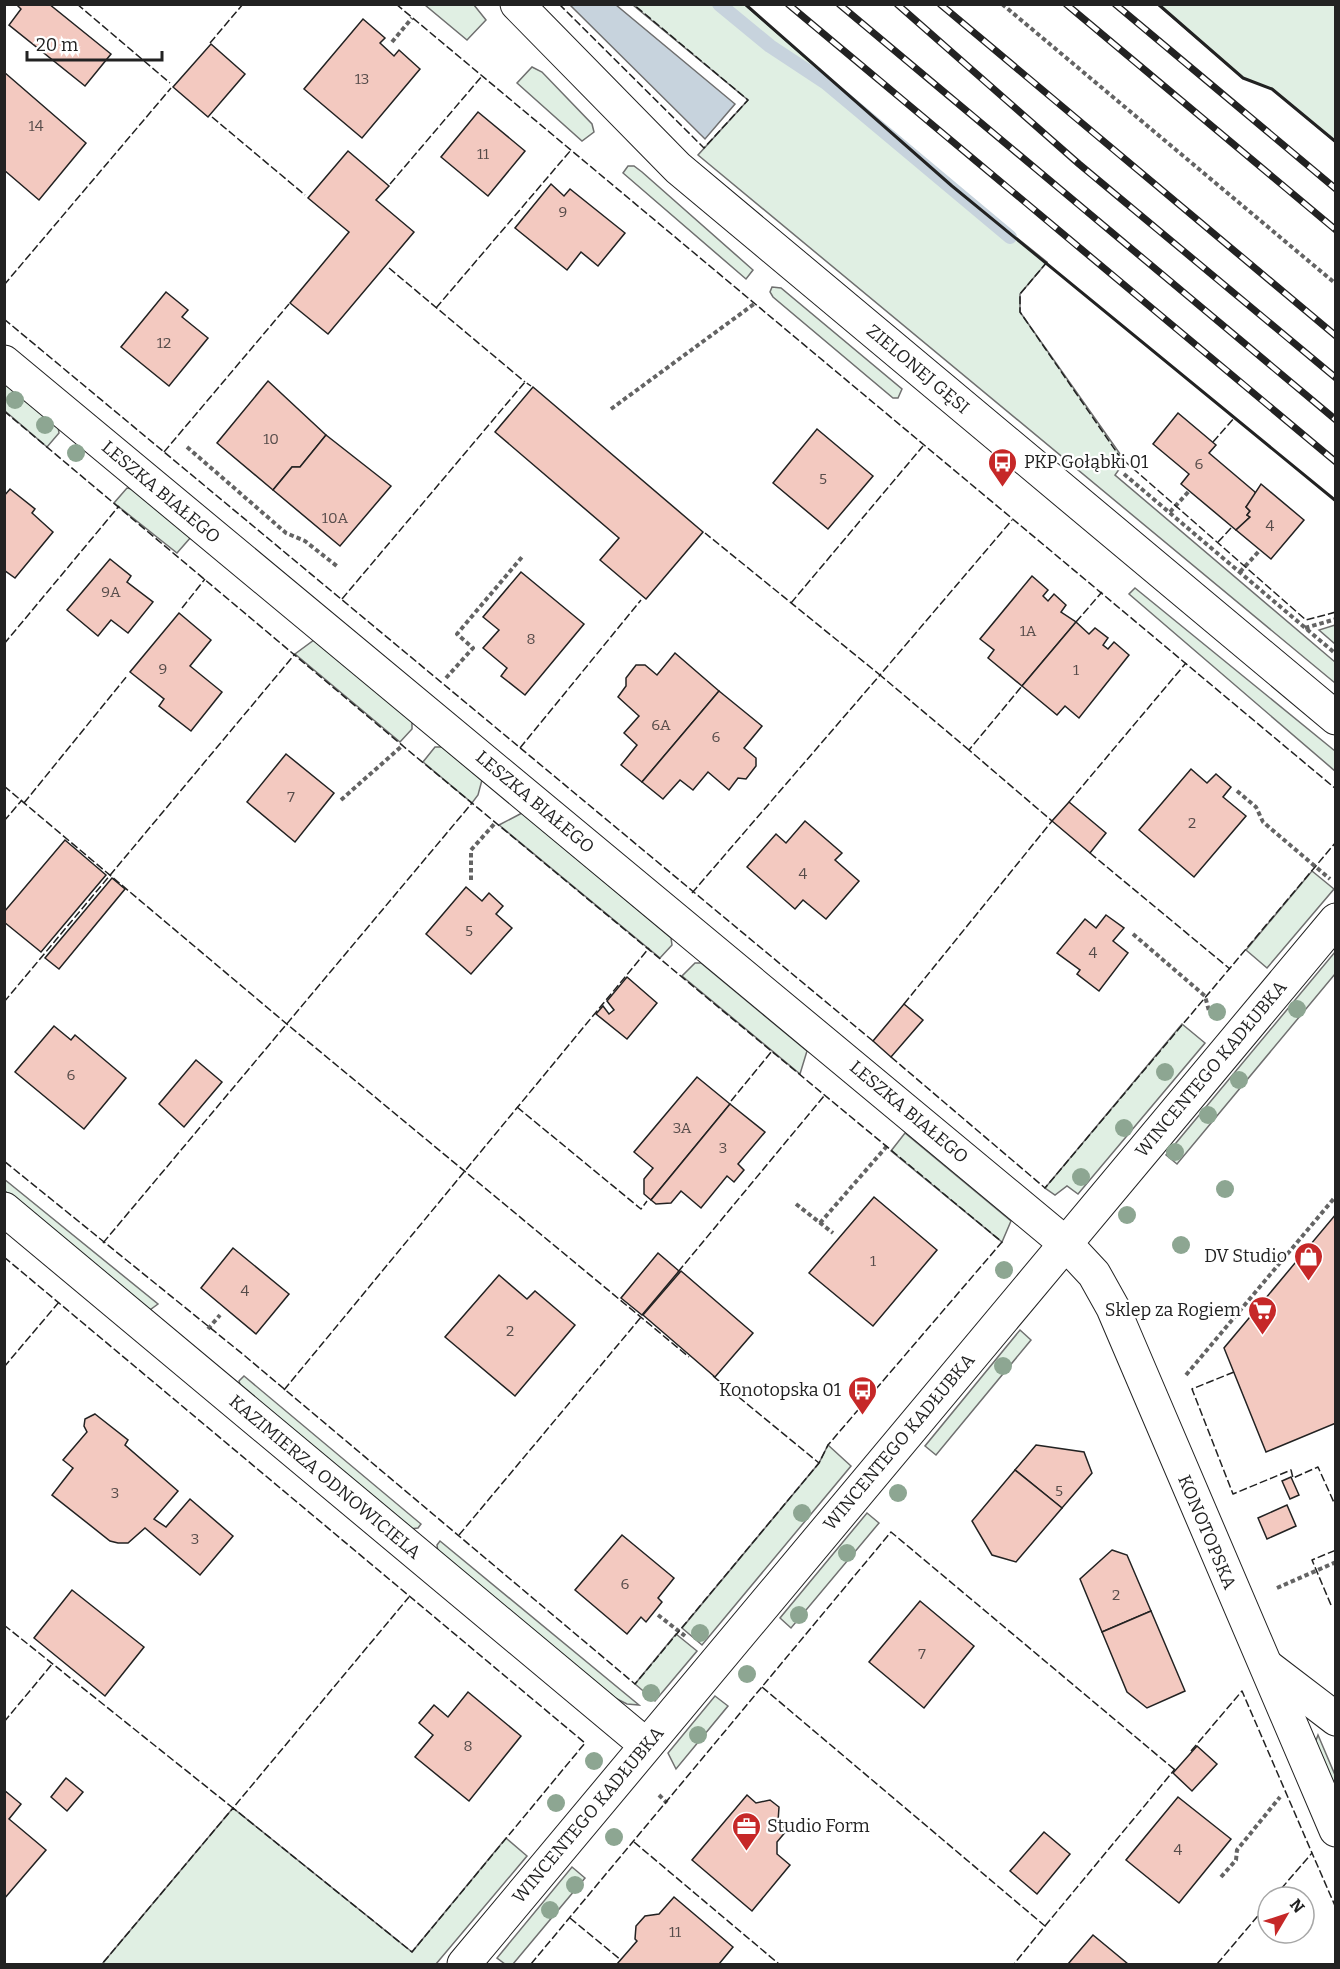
<svg xmlns="http://www.w3.org/2000/svg" width="1340" height="1969" viewBox="0 0 1340 1969" font-family="Bitter,serif">
<rect width="100%" height="100%" fill="#fff"/>
<g fill="#e0efe3" stroke="#6f6f6f" stroke-width="1.5">
<path d="M425,5H474L486,20L467,40Z"/>
<path d="M633,5H745L952,186L1047,262L1020,294V312L1125,461L1115,475L1335,662V683L698,155L748,100Z"/>
<path d="M1158,5H1335V142L1272,89L1243,78Z"/>
<path d="M532,67L542,72L592,124L594,132L582,141L517,83Z"/>
<path d="M628,166H634L642,172L753,270L746,279L623,173Z"/>
<path d="M772,287L781,288L902,389L898,398H893L773,297L770,292Z"/>
<path d="M4,383L58,427L59,433L47,447L5,411Z"/>
<path d="M127,488L132,489L191,537L177,553L114,503Z"/>
<path d="M1135,588L1335,751V771L1129,594Z"/>
<path d="M1335,625H1336L1335,644L1319,630Z"/>
<path d="M314,640L412,721V729L400,742L295,654Z"/>
<path d="M435,747H442L482,780L478,795L472,803L423,762Z"/>
<path d="M522,813L671,938L672,945L660,958L499,825Z"/>
<path d="M1312,871L1334,889L1267,968L1246,950Z"/>
<path d="M1335,952V974L1177,1164L1166,1155Z"/>
<path d="M695,963H701L807,1051L800,1074L682,976Z"/>
<path d="M1182,1024L1205,1043L1078,1194L1067,1186L1055,1195L1045,1188Z"/>
<path d="M905,1133L1011,1221L1002,1242L891,1151Z"/>
<path d="M4,1179L158,1304L147,1312L5,1191Z"/>
<path d="M1020,1330L1031,1340L936,1455L925,1446Z"/>
<path d="M244,1376L421,1524L418,1528L410,1529L241,1388L239,1381Z"/>
<path d="M828,1445L851,1466L702,1645L682,1628L819,1463Z"/>
<path d="M867,1513L879,1523L791,1628L780,1618Z"/>
<path d="M440,1541L639,1705L627,1704L615,1698L438,1552L437,1545Z"/>
<path d="M676,1634L697,1651L655,1701L635,1684Z"/>
<path d="M715,1696L728,1706L676,1769L668,1753Z"/>
<path d="M1318,1735L1335,1775V1797L1315,1743Z"/>
<path d="M233,1808L412,1952L506,1838L527,1856L436,1964H102Z"/>
<path d="M572,1867L585,1878L513,1964H505L497,1958Z"/>
</g>
<path fill="#c7d3dd" stroke="#6f6f6f" stroke-width="1.5" d="M570,5H616L735,104L705,139Z"/>
<g fill="none" stroke-linecap="round" stroke-linejoin="round">
<path stroke="#c7d3dd" stroke-width="14" d="M719,4L770,46L826,83L1010,237"/>
</g>
<g fill="#f3c9c0" stroke="#222" stroke-width="1.5">
<path d="M16,4H49L111,54L85,86L9,25L21,9Z"/>
<path d="M363,19L385,38L380,43L394,56L399,50L420,69L362,138L304,89Z"/>
<path d="M211,44L245,74L208,117L173,87Z"/>
<path d="M4,72L86,143L39,200L4,170Z"/>
<path d="M478,112L525,151L488,196L441,157Z"/>
<path d="M348,151L389,186L376,200L414,232L328,334L290,303L349,232L308,198Z"/>
<path d="M551,184L564,196L570,189L625,233L598,266L581,252L567,270L515,228Z"/>
<path d="M166,292L188,310L182,317L208,338L169,386L121,347Z"/>
<path d="M268,381L326,435L300,467H292L273,490L217,443Z"/>
<path d="M533,387L703,532L646,599L600,560L619,538L495,432Z"/>
<path d="M1178,413L1216,445L1209,453L1255,492V496L1246,507L1250,511L1247,515L1250,517L1236,530L1181,484L1189,474L1153,444Z"/>
<path d="M817,429L873,476L828,529L773,483Z"/>
<path d="M326,435L391,486L340,546L273,490L292,467H300Z"/>
<path d="M1261,484L1304,520L1271,559L1236,530L1250,517L1247,515L1250,511L1246,507Z"/>
<path d="M10,489L35,509L32,513L53,532L15,578L4,570V496Z"/>
<path d="M110,559L131,576L127,582L153,602L128,633L111,620L98,636L67,610Z"/>
<path d="M521,572L584,624L525,695L501,676L507,668L483,648L499,630L483,617Z"/>
<path d="M1032,576L1048,590L1043,596L1048,601L1054,594L1066,605L1061,612L1076,622L1022,686L988,658L994,650L980,639Z"/>
<path d="M179,613L211,640L190,666L222,692L191,731L159,706L164,699L130,672Z"/>
<path d="M1076,622L1089,634L1095,628L1108,638L1103,645L1108,649L1114,642L1129,655L1079,718L1065,706L1057,715L1022,686Z"/>
<path d="M675,653L719,691L642,782L621,765L637,745L624,733L639,716L618,697L626,686V678L636,665H645L657,675Z"/>
<path d="M719,691L762,726L744,748L756,758V766L746,779L738,778L729,790L708,772L693,790L680,780L663,799L642,782Z"/>
<path d="M286,754L334,793L295,842L247,802Z"/>
<path d="M1191,769L1207,783L1216,774L1231,787L1223,797L1246,816L1194,877L1139,830Z"/>
<path d="M1069,802L1106,833L1090,853L1052,821Z"/>
<path d="M805,821L842,853L835,860L859,881L826,919L803,900L795,909L747,867L776,834L786,843Z"/>
<path d="M65,840L106,875L41,952L4,922V912Z"/>
<path d="M112,878L125,889L59,969L45,958Z"/>
<path d="M466,887L482,901L489,893L503,906L496,914L512,928L471,974L426,934Z"/>
<path d="M1106,915L1124,928L1113,941L1128,953L1099,991L1077,974L1080,970L1057,953L1085,919L1096,928Z"/>
<path d="M627,977L657,1003L627,1039L596,1014L603,1006L609,1014L614,1010L607,1001Z"/>
<path d="M904,1004L923,1020L891,1057L873,1041Z"/>
<path d="M54,1026L71,1040L75,1035L126,1078L84,1129L15,1072Z"/>
<path d="M196,1060L222,1082L184,1127L159,1104Z"/>
<path d="M697,1077L730,1104L651,1200L644,1194V1179L653,1168L634,1152Z"/>
<path d="M730,1104L765,1132L738,1164L744,1170L734,1182L727,1176L701,1208L681,1191L671,1203L656,1204L651,1200Z"/>
<path d="M874,1197L937,1250L873,1326L809,1273Z"/>
<path d="M1336,1214V1423L1266,1452L1224,1348Z"/>
<path d="M233,1248L289,1294L256,1334L201,1288Z"/>
<path d="M658,1253L679,1271L642,1315L621,1298Z"/>
<path d="M681,1271L753,1333L715,1377L643,1315Z"/>
<path d="M499,1275L527,1299L535,1291L575,1325L515,1396L445,1337Z"/>
<path d="M95,1414L128,1440L125,1445L178,1491L154,1519L166,1527L190,1499L233,1536L200,1575L145,1528L128,1543H118L110,1541L52,1495L73,1468L63,1460L87,1432L84,1426L85,1419Z"/>
<path d="M1036,1445L1084,1452L1092,1473L1062,1508L1015,1470Z"/>
<path d="M1015,1470L1062,1508L1016,1562L992,1555L972,1521Z"/>
<path d="M1291,1477L1299,1495L1290,1499L1282,1481Z"/>
<path d="M1287,1505L1296,1526L1267,1539L1258,1518Z"/>
<path d="M622,1535L674,1578L658,1598L662,1602L646,1622L641,1617L627,1634L575,1590Z"/>
<path d="M1112,1550L1127,1555L1151,1611L1102,1632L1080,1579Z"/>
<path d="M72,1590L144,1647L105,1696L34,1638Z"/>
<path d="M920,1601L974,1646L924,1708L869,1662Z"/>
<path d="M1151,1611L1185,1691L1147,1708L1127,1692L1102,1632Z"/>
<path d="M468,1692L521,1736L469,1801L415,1757L433,1735L419,1723L434,1705L448,1717Z"/>
<path d="M1197,1746L1217,1764L1192,1791L1173,1773Z"/>
<path d="M66,1778L83,1792L67,1811L51,1797Z"/>
<path d="M4,1790L21,1804L9,1819L46,1850L4,1899Z"/>
<path d="M747,1795L756,1803L770,1800L779,1807L778,1822L787,1830L777,1842V1854L790,1865L752,1911L692,1860Z"/>
<path d="M1178,1797L1231,1839L1179,1903L1126,1860Z"/>
<path d="M1044,1832L1070,1854L1037,1894L1010,1871Z"/>
<path d="M674,1897L733,1947L719,1964H617L637,1941L635,1939L636,1926L645,1916L659,1914Z"/>
<path d="M1093,1935L1128,1964H1068Z"/>
</g>
<g fill="none" stroke-linecap="round" stroke-linejoin="round">
<defs>
<g id="minor">
<path d="M517,4L678,168L1336,718"/>
<path d="M4,362L1065,1243L1094,1274L1113,1308L1336,1830"/>
<path d="M4,1209L646,1745"/>
<path d="M1268,1667L1336,1719"/>
<path d="M464,1964L1336,920"/>
</g>
</defs>
<use href="#minor" stroke="#222" stroke-width="35"/>
<g stroke="#646464" stroke-width="4" stroke-dasharray="4.5 3" stroke-linecap="butt">
<path d="M1002,4L1336,284"/>
<path d="M392,42L412,18"/>
<path d="M611,409L754,304"/>
<path d="M187,447L286,533L305,541L338,567"/>
<path d="M1124,474L1336,654"/>
<path d="M1170,512L1190,490"/>
<path d="M1240,572L1260,550"/>
<path d="M1305,628L1336,619"/>
<path d="M446,678L473,648L457,634L522,557"/>
<path d="M1237,791L1256,807L1263,822L1330,879"/>
<path d="M341,800L403,745"/>
<path d="M471,880V850L496,822"/>
<path d="M1133,934L1205,996L1209,1011"/>
<path d="M796,1204L833,1233"/>
<path d="M820,1223L887,1146"/>
<path d="M208,1329L220,1315"/>
<path d="M1186,1375L1336,1196"/>
<path d="M1277,1588L1336,1562"/>
<path d="M658,1615L685,1636"/>
<path d="M659,1795L667,1803"/>
<path d="M1221,1877L1236,1860L1237,1850L1280,1797"/>
</g>
<use href="#minor" stroke="#fff" stroke-width="33"/>
<defs>
<g id="rail">
<path d="M788,4L1336,462"/>
<path d="M839,4L1336,420"/>
<path d="M897,4L1079,164L1336,378"/>
<path d="M940,4L1336,336"/>
<path d="M1066,4L1336,230"/>
<path d="M1115,4L1336,189"/>
</g>
</defs>
<use href="#rail" stroke="#222" stroke-width="7"/>
<use href="#rail" stroke="#fff" stroke-width="4.5" stroke-dasharray="14" stroke-linecap="butt"/>
<g stroke="#222" stroke-width="1.5" stroke-dasharray="8 3" stroke-linecap="butt">
<path d="M77,4L170,83"/>
<path d="M396,4L1336,789"/>
<path d="M559,4L704,148L748,100L633,4"/>
<path d="M210,43L243,4"/>
<path d="M212,117L305,195"/>
<path d="M390,184L482,76"/>
<path d="M1047,262L1020,294V312L1120,457L1306,620L1336,612"/>
<path d="M389,268L525,382"/>
<path d="M4,285L171,88"/>
<path d="M436,308L571,150"/>
<path d="M4,319L873,1041"/>
<path d="M4,411L403,746L1002,1242L828,1445L819,1463L635,1684L245,1356L4,1161"/>
<path d="M1213,442L1235,417"/>
<path d="M164,452L289,304"/>
<path d="M1218,542L1232,527"/>
<path d="M342,599L525,382L531,386"/>
<path d="M791,603L923,446"/>
<path d="M182,608L205,579"/>
<path d="M1076,622L1102,592"/>
<path d="M4,644L119,506"/>
<path d="M520,748L641,600"/>
<path d="M969,750L880,675L1012,520"/>
<path d="M4,786L288,1025L689,1357"/>
<path d="M1069,802L1186,663"/>
<path d="M24,803L127,676"/>
<path d="M4,821L22,800"/>
<path d="M1090,853L1230,969"/>
<path d="M692,893L880,675L705,533"/>
<path d="M4,1002L295,654"/>
<path d="M904,1004L1052,821L969,750L1022,686"/>
<path d="M891,1057L1045,1188L1336,842"/>
<path d="M731,1101L772,1051"/>
<path d="M517,1107L641,1209L647,1201"/>
<path d="M103,1243L472,803"/>
<path d="M4,1257L585,1743L412,1952L233,1808L102,1964"/>
<path d="M678,1272L824,1096"/>
<path d="M4,1367L59,1302"/>
<path d="M1234,1372L1192,1389L1233,1494L1291,1470L1293,1478L1318,1467L1336,1507"/>
<path d="M713,1376L819,1463"/>
<path d="M284,1390L649,948"/>
<path d="M459,1535L642,1316"/>
<path d="M1331,1605L1312,1560L1336,1550"/>
<path d="M4,1625L233,1808L409,1597"/>
<path d="M762,1687L1045,1926L1014,1964"/>
<path d="M4,1722L53,1663"/>
<path d="M1191,1751L1242,1691L1312,1853"/>
<path d="M634,1842L779,1964"/>
<path d="M1274,1897L1312,1853L1336,1908"/>
<path d="M570,1918L621,1960"/>
<path d="M1045,1926L1175,1769"/>
<path d="M531,1964L891,1532L1175,1770"/>
<path d="M1217,1964L1268,1904"/>
</g>
<g stroke="#222" stroke-width="3">
<path d="M745,4L952,186L1336,501"/>
<path d="M1158,4L1243,78L1272,89L1336,142"/>
</g>
</g>
<g fill="#8da692">
<circle cx="15" cy="400" r="9"/>
<circle cx="45" cy="425" r="9"/>
<circle cx="76" cy="453" r="9"/>
<circle cx="1297" cy="1009" r="9"/>
<circle cx="1217" cy="1012" r="9"/>
<circle cx="1165" cy="1072" r="9"/>
<circle cx="1239" cy="1080" r="9"/>
<circle cx="1208" cy="1115" r="9"/>
<circle cx="1124" cy="1128" r="9"/>
<circle cx="1175" cy="1152" r="9"/>
<circle cx="1081" cy="1177" r="9"/>
<circle cx="1225" cy="1189" r="9"/>
<circle cx="1127" cy="1215" r="9"/>
<circle cx="1181" cy="1245" r="9"/>
<circle cx="1004" cy="1270" r="9"/>
<circle cx="1003" cy="1366" r="9"/>
<circle cx="898" cy="1493" r="9"/>
<circle cx="802" cy="1513" r="9"/>
<circle cx="847" cy="1553" r="9"/>
<circle cx="799" cy="1615" r="9"/>
<circle cx="700" cy="1633" r="9"/>
<circle cx="747" cy="1674" r="9"/>
<circle cx="651" cy="1693" r="9"/>
<circle cx="698" cy="1735" r="9"/>
<circle cx="594" cy="1761" r="9"/>
<circle cx="556" cy="1803" r="9"/>
<circle cx="614" cy="1837" r="9"/>
<circle cx="575" cy="1885" r="9"/>
<circle cx="550" cy="1910" r="9"/>
</g>
<defs>
<symbol id="bus-pin" viewBox="-11 -11 22 30"><path d="M0 17L-7.5 6A9.5 9.5 0 1 1 7.5 6Z" fill="#c62828" stroke="#fff"/><path d="M-5-6H5V4H4V6H2V4H-2V6H-4V4H-5ZM-3.5-4V0h7V-4ZM-3.5 1.2v1.5H-2V1.2ZM2 1.2v1.5H3.5V1.2Z" fill="#fff"/></symbol>
<symbol id="shop-pin" viewBox="-11 -11 22 30"><path d="M0 17L-7.5 6A9.5 9.5 0 1 1 7.5 6Z" fill="#c62828" stroke="#fff"/><path d="M-5-2.5h2.3a2.7 3.5 0 0 1 5.4 0H5L5.5 6h-11ZM-1.5-2.5h3a1.5 2.3 0 0 0-3 0Z" fill="#fff"/></symbol>
<symbol id="supermarket-pin" viewBox="-11 -11 22 30"><path d="M0 17L-7.5 6A9.5 9.5 0 1 1 7.5 6Z" fill="#c62828" stroke="#fff"/><path d="M-6-5.5h2.5l.6 2H6L4.5 2H-2.5L-4.4-4H-6ZM-1.5 3.2a1.3 1.3 0 1 0 .1 0ZM3 3.2a1.3 1.3 0 1 0 .1 0Z" fill="#fff"/></symbol>
<symbol id="office-pin" viewBox="-11 -11 22 30"><path d="M0 17L-7.5 6A9.5 9.5 0 1 1 7.5 6Z" fill="#c62828" stroke="#fff"/><path d="M-6-3h4V-5.5h4V-3h4V5H-6ZM-1-4.5V-3h2v-1.5ZM-6 0V1H6V0Z" fill="#fff"/></symbol>
</defs>
<g fill-rule="evenodd">
<use href="#bus-pin" x="986" y="446" width="33" height="45"/>
<use href="#shop-pin" x="1292" y="1240" width="33" height="45"/>
<use href="#supermarket-pin" x="1246" y="1294" width="33" height="45"/>
<use href="#bus-pin" x="846" y="1374" width="33" height="45"/>
<use href="#office-pin" x="730" y="1810" width="33" height="45"/>
</g>
<g text-anchor="middle" stroke-width="4.5" stroke-linejoin="round" paint-order="stroke">
<g font-size="15" fill="#564c4a">
<text x="362" y="84">13</text>
<text x="36" y="131">14</text>
<text x="483" y="159">11</text>
<text x="563" y="217">9</text>
<text x="164" y="348">12</text>
<text x="271" y="444">10</text>
<text x="1199" y="469">6</text>
<text x="823" y="484">5</text>
<text x="335" y="523">10A</text>
<text x="1270" y="531">4</text>
<text x="111" y="597">9A</text>
<text x="1028" y="636">1A</text>
<text x="531" y="644">8</text>
<text x="163" y="674">9</text>
<text x="1076" y="675">1</text>
<text x="661" y="730">6A</text>
<text x="716" y="742">6</text>
<text x="291" y="802">7</text>
<text x="1192" y="828">2</text>
<text x="803" y="879">4</text>
<text x="469" y="936">5</text>
<text x="1093" y="958">4</text>
<text x="71" y="1080">6</text>
<text x="682" y="1133">3A</text>
<text x="723" y="1153">3</text>
<text x="873" y="1266">1</text>
<text x="245" y="1296">4</text>
<text x="510" y="1336">2</text>
<text x="1059" y="1496">5</text>
<text x="115" y="1498">3</text>
<text x="195" y="1544">3</text>
<text x="625" y="1589">6</text>
<text x="1116" y="1600">2</text>
<text x="922" y="1659">7</text>
<text x="468" y="1751">8</text>
<text x="1178" y="1855">4</text>
<text x="675" y="1937">11</text>
</g>
<g font-size="18" fill="#222" stroke="#fff">
<text transform="translate(918 369) rotate(40)" y="6">ZIELONEJ GĘSI</text>
<text transform="translate(161 492) rotate(40)" y="6">LESZKA BIAŁEGO</text>
<text transform="translate(535 802) rotate(40)" y="6">LESZKA BIAŁEGO</text>
<text transform="translate(1211 1069) rotate(-50)" y="6">WINCENTEGO KADŁUBKA</text>
<text transform="translate(909 1112) rotate(40)" y="6">LESZKA BIAŁEGO</text>
<text transform="translate(899 1442) rotate(-50)" y="6">WINCENTEGO KADŁUBKA</text>
<text transform="translate(325 1477) rotate(40)" y="6">KAZIMIERZA ODNOWICIELA</text>
<text transform="translate(1207 1532) rotate(67)" y="6">KONOTOPSKA</text>
<text transform="translate(588 1815) rotate(-50)" y="6">WINCENTEGO KADŁUBKA</text>
</g>
<g font-size="18" fill="#222" stroke="#fff" text-anchor="end">
<text x="1024" y="468" text-anchor="start">PKP Gołąbki 01</text>
<text x="1287" y="1262">DV Studio</text>
<text x="1241" y="1316">Sklep za Rogiem</text>
<text x="841" y="1396">Konotopska 01</text>
<text x="767" y="1832" text-anchor="start">Studio Form</text>
</g>
</g>
<rect width="1340" height="1969" fill="none" stroke="#222222" stroke-width="12"/>
<g transform="translate(1286 1915) rotate(51)"><circle r="28" fill="#ffffff" stroke="#a7a7a7" stroke-width="1.5"/>
<path d="M0-4.5L10 22L0 15L-10 22Z" fill="#c62828"/>
<text y="-9" font-size="16" font-weight="bold" text-anchor="middle" fill="#222222">N</text>
</g>
<path d="M27 51v9h135v-9" fill="none" stroke="#222222" stroke-width="3"/>
<text x="36" y="51" font-size="18" fill="#222222" stroke="#ffffff" stroke-width="4.5" paint-order="stroke">20 m</text>
</svg>
